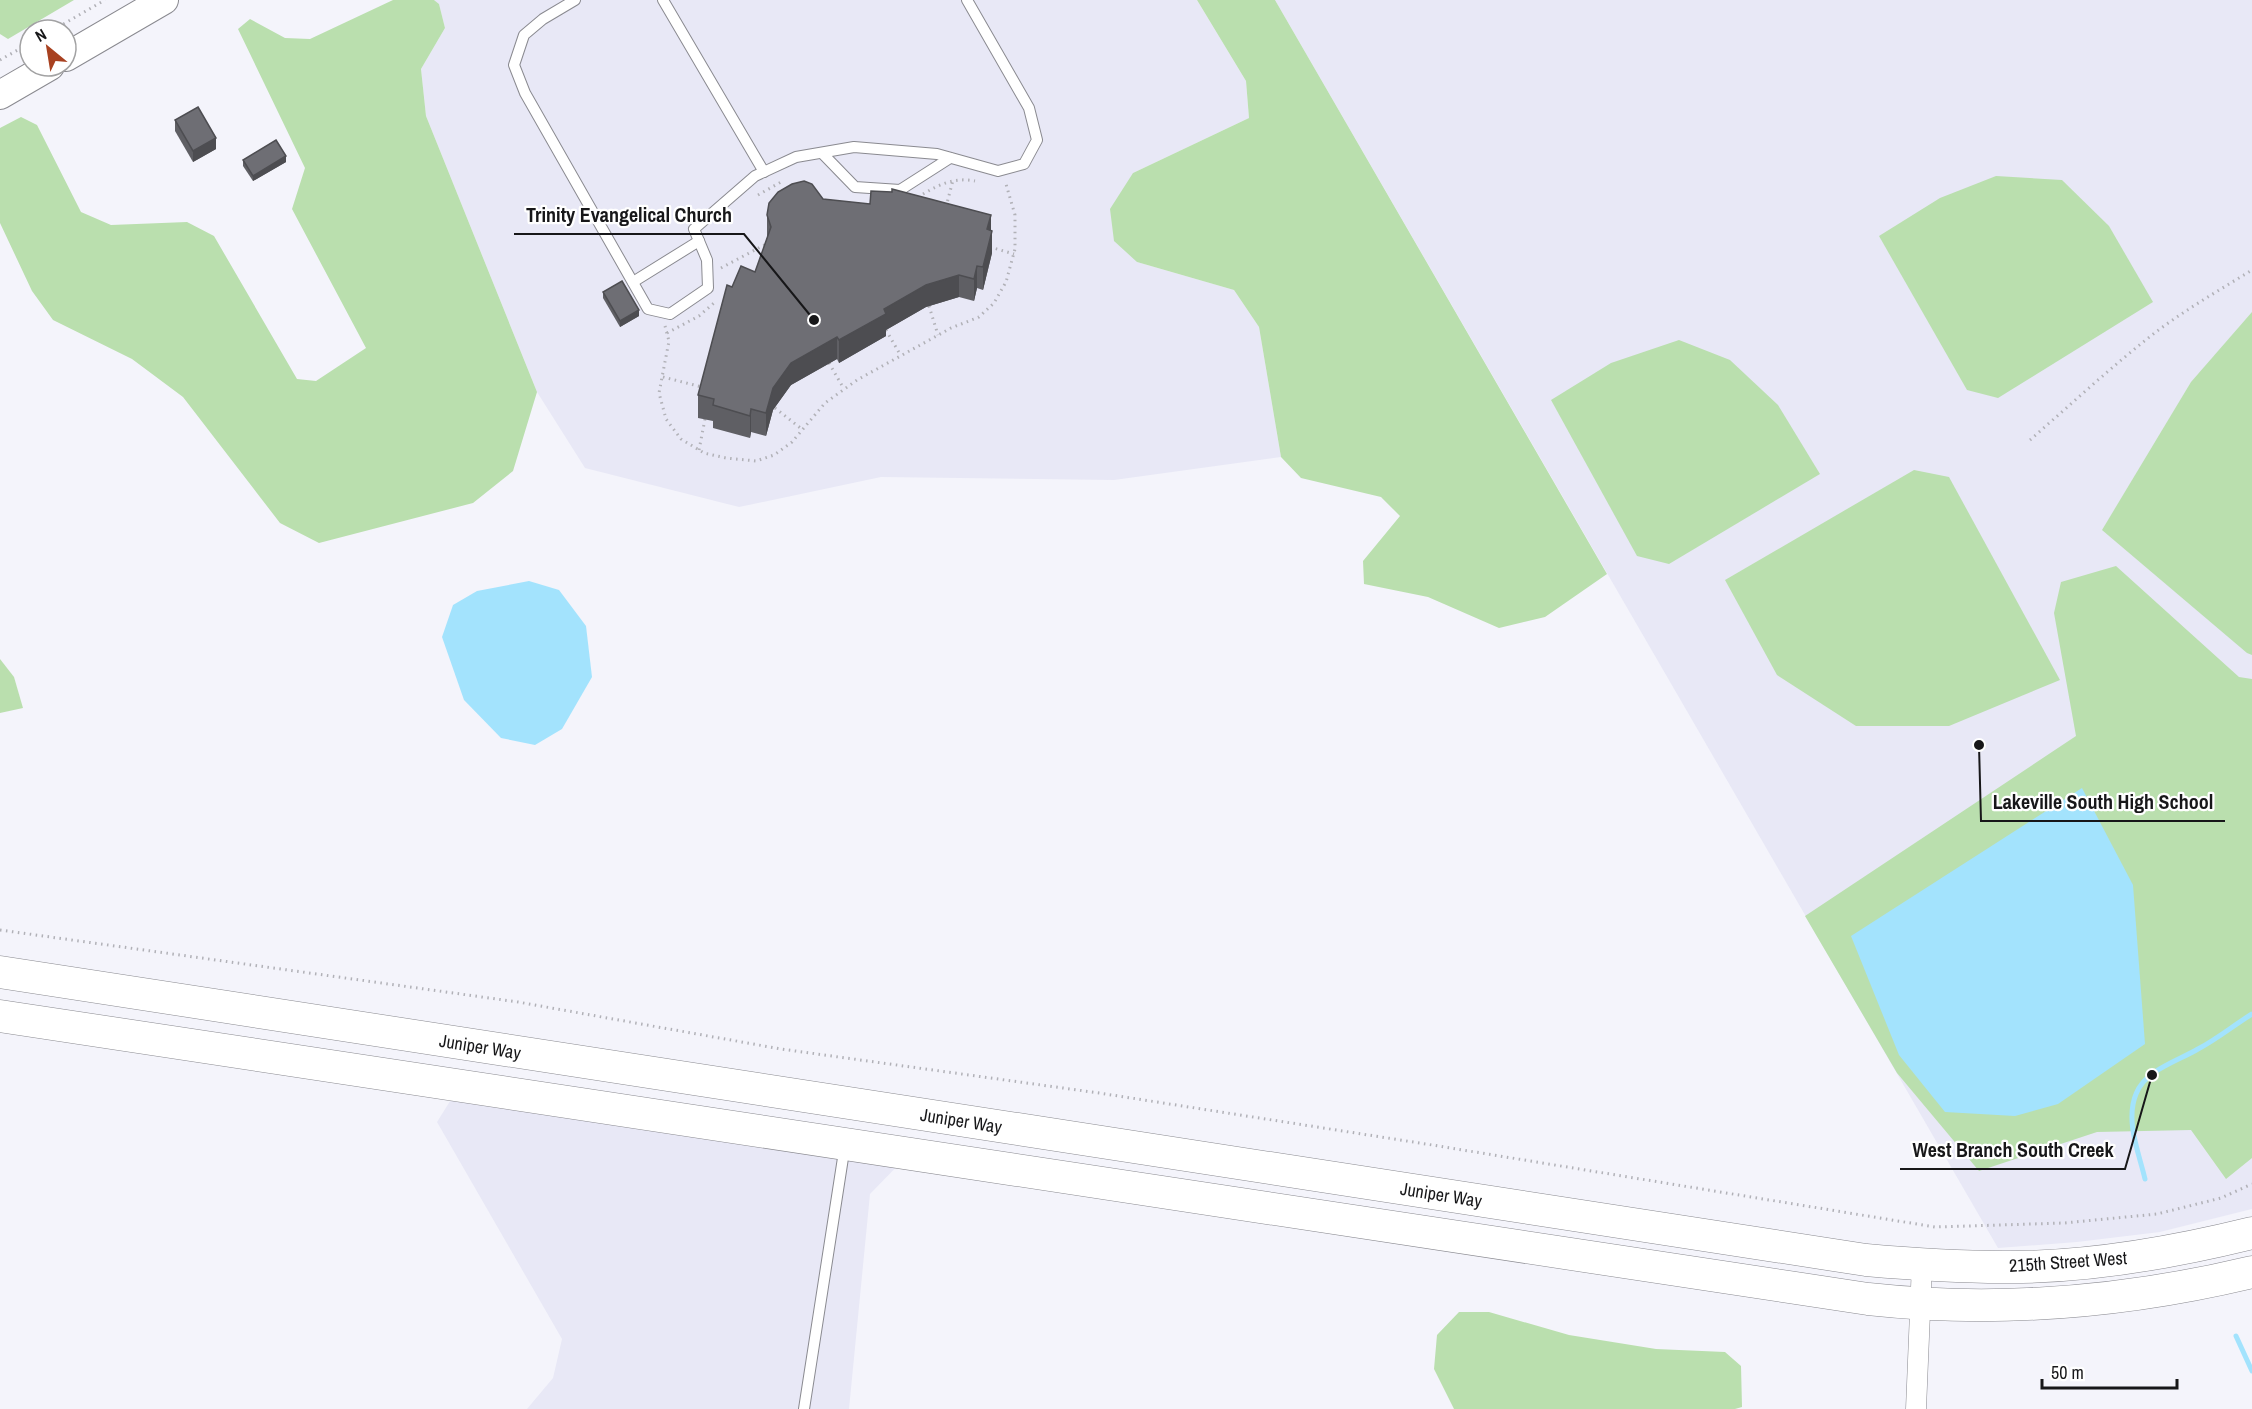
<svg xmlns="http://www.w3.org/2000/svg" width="2252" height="1409" viewBox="0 0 2252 1409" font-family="'Archivo Narrow',sans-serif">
<rect width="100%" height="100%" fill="#f4f4fb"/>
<g fill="#e8e8f6">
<path d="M434,0H1197L1246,81L1249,118L1133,173L1137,262L1234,290L1259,327L1281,457L1114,480L881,477L739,507L585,468L537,392L426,116L421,69L445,28L439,4Z"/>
<path d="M1275,0H2252V1209L2160,1232L2077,1242L1998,1248Z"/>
<path d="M457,1090L911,1152L870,1194L849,1409H527L553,1378L562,1339L437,1122Z"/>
</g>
<g fill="#badfae">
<path d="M0,0H74L8,39L0,34Z"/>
<path d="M393,0H434L439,4L445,28L421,69L426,116L537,392L513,471L473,503L319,543L280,523L183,397L132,359L53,320L32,291L0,223V128L21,117L37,125L81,212L111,225L187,222L214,236L297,379L316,381L366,348L292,209L305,168L238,29L250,19L285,38L310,39Z"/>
<path d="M1197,0H1275L1607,574L1545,617L1499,628L1428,597L1364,584L1363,561L1400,516L1381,497L1301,478L1281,457L1259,327L1234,290L1137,262L1114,241L1110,209L1133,173L1249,118L1246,81Z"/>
<path d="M1996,176L2062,180L2109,226L2153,302L1998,398L1967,390L1879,236L1940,198Z"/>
<path d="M2252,312V655L2247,653L2102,530L2191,382Z"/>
<path d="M1679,340L1730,360L1778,405L1820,474L1669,564L1637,556L1551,400L1611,363Z"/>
<path d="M1914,470L1949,477L2060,680L1949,726H1856L1777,675L1725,580Z"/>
<path d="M2116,566L2239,677L2252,679V1158L2226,1179L2191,1130L2097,1132L1979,1171L1897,1073L1805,916L2076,736L2054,613L2061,582Z"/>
<path d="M0,659L14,677L23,708L0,713Z"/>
<path d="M1459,1312H1489L1569,1335L1656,1349L1725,1352L1741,1366L1742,1407L1735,1409H1454L1434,1369L1437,1335Z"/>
</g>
<g fill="#a3e3fd">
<path d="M529,581L559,590L586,626L592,677L562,729L535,745L501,738L464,700L442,637L453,605L477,591Z"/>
<path d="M2082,788L2133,885L2145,1044L2058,1104L2015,1116L1945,1112L1899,1055L1851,936Z"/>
</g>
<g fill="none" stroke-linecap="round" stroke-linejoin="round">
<g stroke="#a3e3fd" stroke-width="5">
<path d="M2145,1179C2139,1153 2125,1121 2136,1094C2145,1070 2178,1061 2198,1049C2217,1039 2234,1025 2252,1014"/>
<path d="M2236,1336L2252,1371"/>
</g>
<defs>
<g id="lane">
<path d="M575,0L543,19L524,35L514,65L525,93L648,309L670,314L708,288L707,260L694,229L755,176L796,157L854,147L937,154L998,171L1024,164L1037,140L1029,108L967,0"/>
<path d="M663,0L764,172"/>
<path d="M822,153L855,187L900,190L950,158"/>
<path d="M633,282L699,241"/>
<path d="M804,1409L845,1145"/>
</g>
<path id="street" d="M1916,1409L1922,1264"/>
<g id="secondary">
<path d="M66,57L164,0"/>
<path d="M0,95L50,66"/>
</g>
<g id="primary">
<path d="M0,972L1866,1260C1911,1264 1957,1267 2003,1267C2087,1268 2171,1253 2252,1233"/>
<path d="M0,1016L1868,1299C1996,1313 2127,1302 2252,1272"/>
</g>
</defs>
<use href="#lane" stroke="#8a8a90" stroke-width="12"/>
<use href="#street" stroke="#8a8a90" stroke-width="21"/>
<use href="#secondary" stroke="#8a8a90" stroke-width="30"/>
<use href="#primary" stroke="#8a8a90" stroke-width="33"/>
<g stroke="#b1b1b7" stroke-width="3" stroke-dasharray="1.5 4.5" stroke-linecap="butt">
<path d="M53,30L105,0"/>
<path d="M0,60L30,43"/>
<path d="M923,194C940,184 955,177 975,181"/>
<path d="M758,195L781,182"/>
<path d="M946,207L953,180"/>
<path d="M990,247L1014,254"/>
<path d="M721,268L768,243"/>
<path d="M929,306L938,335"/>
<path d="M665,326L669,341L659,393L666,419L681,439L704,453L726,458L756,461L774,455L792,442L825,403L857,380L951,328L979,317L994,303L1006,282L1015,249V215L1006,184"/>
<path d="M886,330L901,356"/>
<path d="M667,333L699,316L715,302"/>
<path d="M829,363L844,389"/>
<path d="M663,377L702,387"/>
<path d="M775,408L803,430"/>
<path d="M2030,440C2070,405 2110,368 2152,335C2183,311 2218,291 2252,270"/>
<path d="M699,450L705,419"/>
<path d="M0,930L518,1002L781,1049L1099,1093L1426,1144L1935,1227L2064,1223L2157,1214L2221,1198L2252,1184"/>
</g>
<use href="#lane" stroke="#fff" stroke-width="10"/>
<use href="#street" stroke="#fff" stroke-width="20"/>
<use href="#secondary" stroke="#fff" stroke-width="28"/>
<use href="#primary" stroke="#fff" stroke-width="32"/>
</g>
<g fill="#5f5f64">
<path d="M175,120L216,149L193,162L175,131Z"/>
<path d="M243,160L286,162L253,181L243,166Z"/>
<path d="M823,199L991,230L992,253L983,290L977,288L974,301L959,297L926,307L886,330V336L839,363L837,359L791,385L773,410L766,436L751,432L750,438L713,428V421L698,418V395L732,287L755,272L767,238V215Z"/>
<path d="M603,292L639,316L620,327L603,298Z"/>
</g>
<g fill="#4d4d51">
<path d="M216,138V149L193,162V151Z"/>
<path d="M286,156V162L253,181V176Z"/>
<path d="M991,215V238L987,229Z"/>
<path d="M992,231V253L983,290V267Z"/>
<path d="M977,266V288L974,301V279Z"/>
<path d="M959,275V297L926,307L886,330V336L839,363V340L884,309L926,285Z"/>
<path d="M639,310V316L620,327V321Z"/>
<path d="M837,337V359L791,385L773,410L766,436V413L773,388L791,363Z"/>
<path d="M751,409V432L750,438V416Z"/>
</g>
<g fill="#6e6e74" stroke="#4d4d51" stroke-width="1.5">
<path d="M198,107L216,138L193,151L175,120Z"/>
<path d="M276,140L286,156L253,176L243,160Z"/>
<path d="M804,181L812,184L823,199L870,204L871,191L892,192V189L991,215L987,229L992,231L983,267L977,266L974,279L959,275L926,285L884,309L886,314L839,340L837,337L791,363L773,388L766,413L751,409L750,416L713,405L714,399L698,395L727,285L732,287L741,266L755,272L771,227L767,215L769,203L778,192L792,184Z"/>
<path d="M622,281L639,310L620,321L603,292Z"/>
</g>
<g text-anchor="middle" stroke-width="4.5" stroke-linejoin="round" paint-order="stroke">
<g font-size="18" fill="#171719" stroke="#fff">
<text transform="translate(480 1047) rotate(9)" y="6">Juniper Way</text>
<text transform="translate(961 1121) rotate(9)" y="6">Juniper Way</text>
<text transform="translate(1441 1195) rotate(9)" y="6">Juniper Way</text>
<text transform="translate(2068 1262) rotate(-4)" y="6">215th Street West</text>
</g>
</g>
<path fill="none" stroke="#171719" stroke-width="2" d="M814 320L744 234H514M1979 745L1981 821H2225M2152 1075L2125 1169H1900"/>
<g fill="#171719" stroke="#fff" stroke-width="2">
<circle cx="814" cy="320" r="6"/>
<circle cx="1979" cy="745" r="6"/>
<circle cx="2152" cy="1075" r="6"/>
</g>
<g font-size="20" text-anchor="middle" font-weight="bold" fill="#171719" stroke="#fff" stroke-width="4.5" stroke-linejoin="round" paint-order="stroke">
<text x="629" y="222">Trinity Evangelical Church</text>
<text x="2103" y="809">Lakeville South High School</text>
<text x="2013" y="1157">West Branch South Creek</text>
</g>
<g transform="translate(48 48) rotate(330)"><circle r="28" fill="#ffffff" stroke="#a2a2a3" stroke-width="1.5"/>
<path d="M0-4.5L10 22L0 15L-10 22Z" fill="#a84120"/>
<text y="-9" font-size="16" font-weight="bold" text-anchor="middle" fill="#171719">N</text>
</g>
<path d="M2042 1379v9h135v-9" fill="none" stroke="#171719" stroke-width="3"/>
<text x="2051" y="1379" font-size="18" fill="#171719" stroke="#ffffff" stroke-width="4.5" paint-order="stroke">50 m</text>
</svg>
